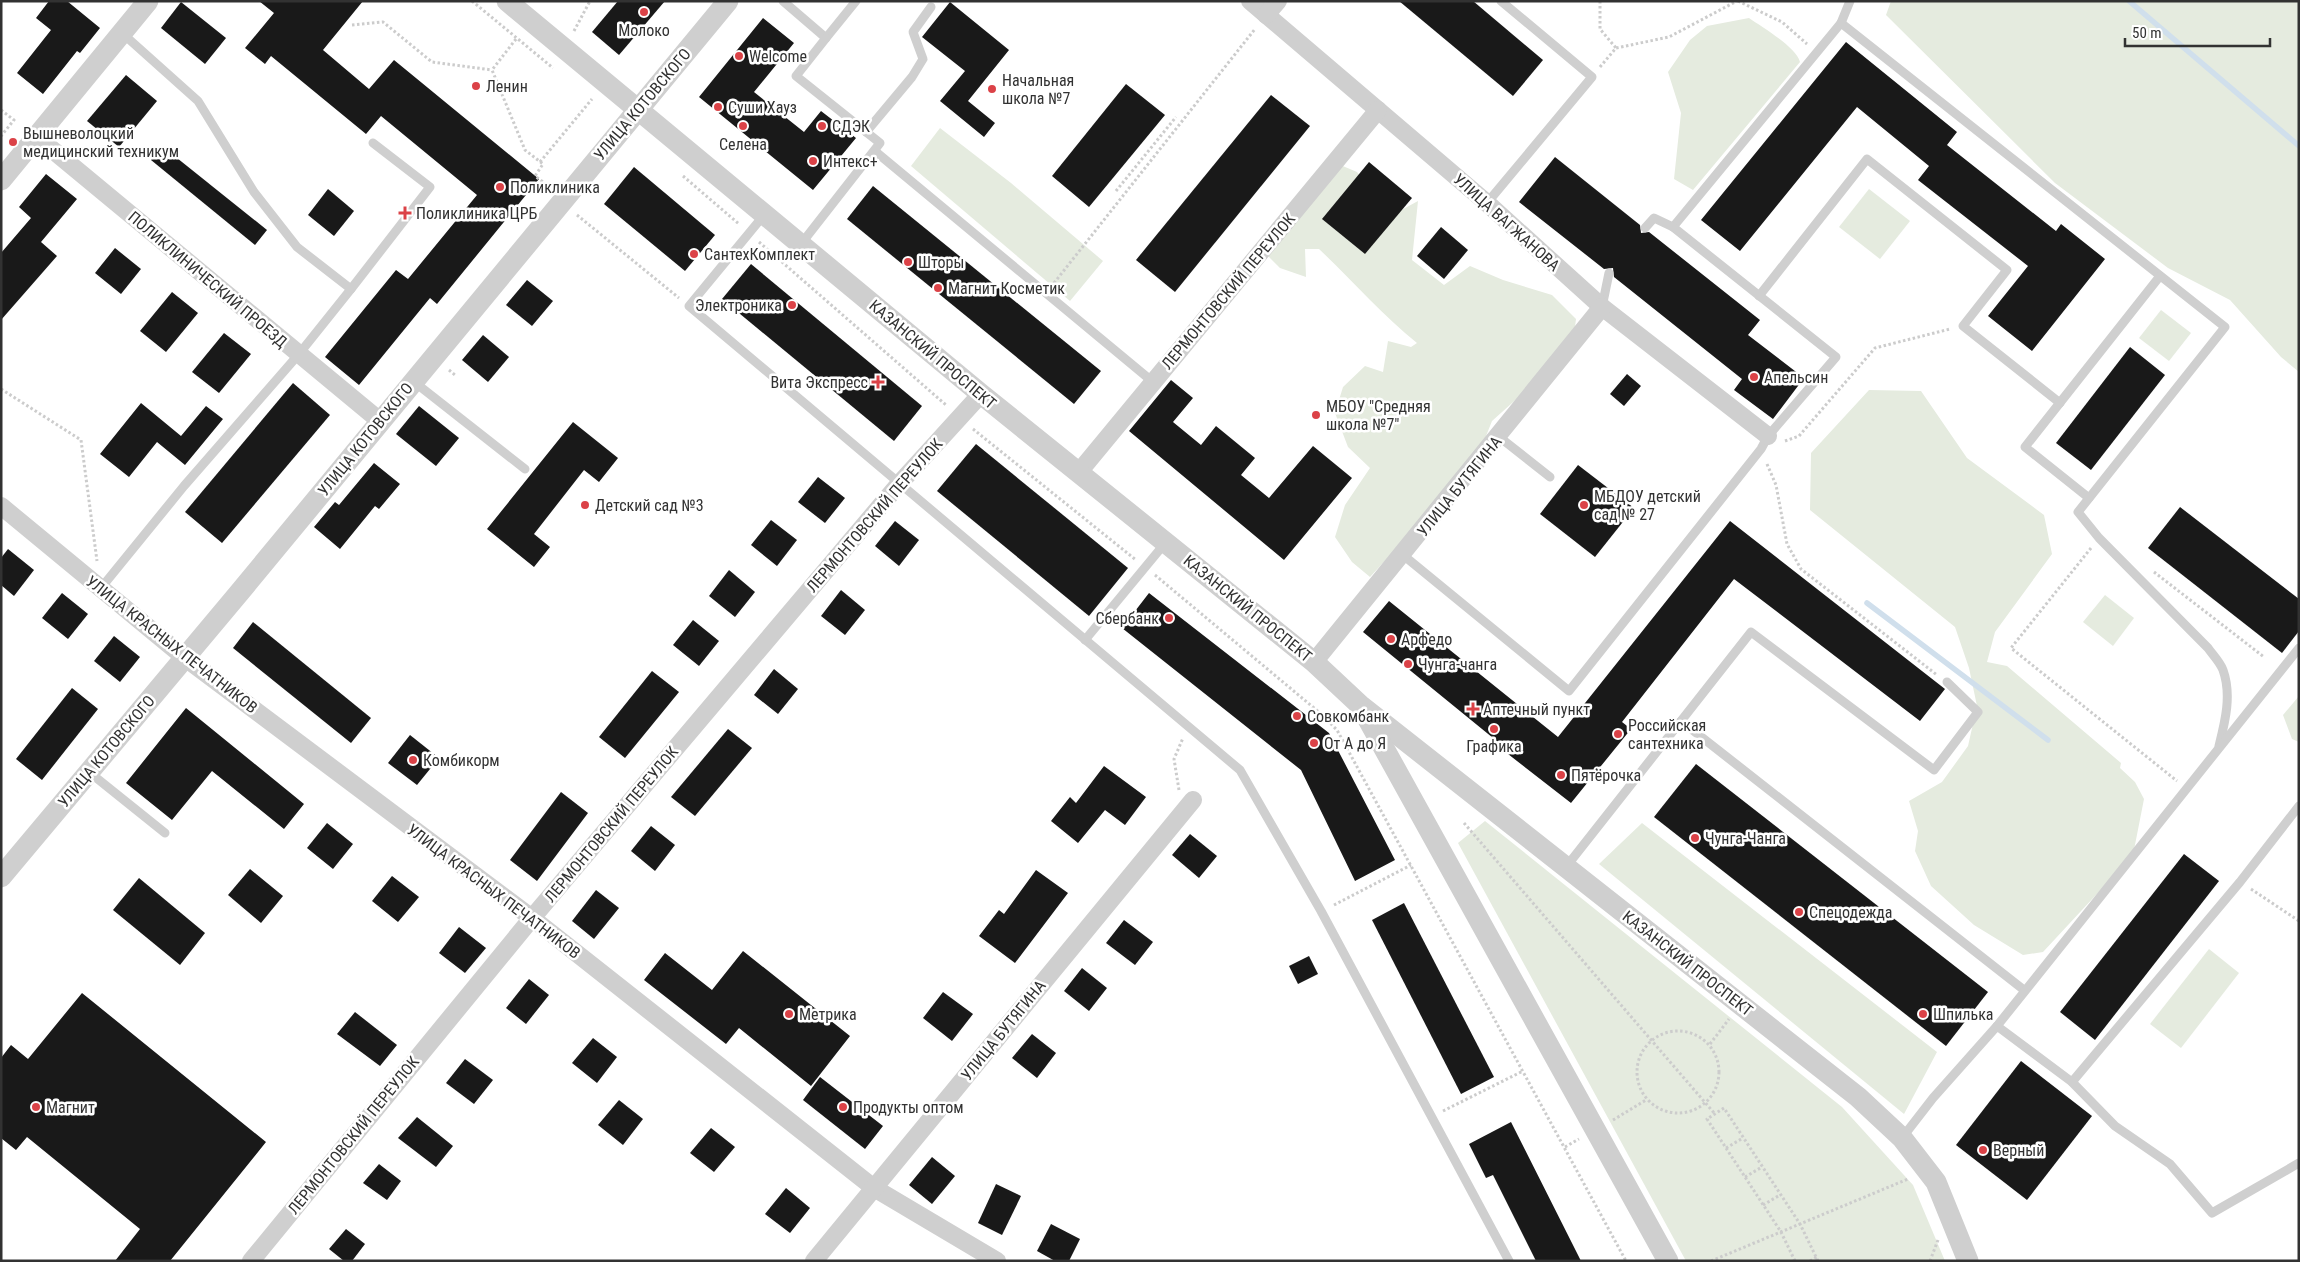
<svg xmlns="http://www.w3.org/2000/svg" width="2300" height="1262" viewBox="0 0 2300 1262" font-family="'Roboto Condensed',sans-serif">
<rect width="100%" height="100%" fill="#fff"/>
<g fill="#e5ebdf">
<path d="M1891,1H2299V372L2281,357L2230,300L2168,268L2055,183L1886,15Z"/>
<path d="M1749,18C1762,27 1796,47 1800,62L1693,190L1674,179L1681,113L1668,72L1690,40L1707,26Z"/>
<path d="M940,128L1011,183L1103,261L1070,301L911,166Z"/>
<path d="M1338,164L1357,172L1377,198L1396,213L1418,201L1412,260L1444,285L1470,266L1503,280L1552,295L1576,319L1574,335L1531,386L1492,421L1484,441L1403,541L1370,577L1352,562L1335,537L1345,505L1370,468L1348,447L1335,413L1343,387L1365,366L1383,372L1388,341L1411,347L1417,343C1382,315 1352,280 1319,249H1305L1306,277L1280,268L1264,252Z"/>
<path d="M1869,189L1910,221L1880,259L1839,227Z"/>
<path d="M2161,310L2191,333L2169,361L2139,338Z"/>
<path d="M1869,390L1921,391L1967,458L2044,515L2052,554L1995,632L1987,662L2007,666L2121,763L2120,768L2135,782L2144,799L2133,855L2043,952L2023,955L1974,925L1931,886L1915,851L1918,831L1909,801L1942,782L1968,746L1977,706L1969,668L1955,627L1810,510L1811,453Z"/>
<path d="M2105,595L2134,618L2113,646L2083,622Z"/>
<path d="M2299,696V742L2292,739L2283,715Z"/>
<path d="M1485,821L1842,1107L1913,1185L1945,1261H1686L1458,843Z"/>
<path d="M1642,823L1937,1052L1904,1114L1599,864Z"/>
<path d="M2209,949L2239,973L2181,1048L2150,1024Z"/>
</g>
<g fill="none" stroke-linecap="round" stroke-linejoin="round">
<g stroke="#d0dfec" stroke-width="5.5">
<path d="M2129,1L2299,146"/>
<path d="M1867,603L2048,740"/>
</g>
</g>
<g fill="#191919">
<path d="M49,1H67L100,28L80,53L77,51L43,94L17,73L51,30L36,18Z"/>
<path d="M259,1H363L323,50L369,89L394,60L539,179L437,304L430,298L359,385L325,357L396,270L408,279L477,195L381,116L366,134L271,56L265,64L245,48L274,13Z"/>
<path d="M618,1H665L619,55L592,32Z"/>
<path d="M1399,1H1473L1543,60L1513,96Z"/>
<path d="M181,2L226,38L205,64L161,28Z"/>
<path d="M950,2L1009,50L968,101L995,123L984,137L940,101L965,71L922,37Z"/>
<path d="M763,18L794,43L754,92L804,132L821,111L856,138L813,190L699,97Z"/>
<path d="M1846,42L1957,132L1947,145L2056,231L2061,224L2105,259L2032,351L1988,316L2028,266L1918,180L1929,166L1857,107L1740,251L1701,220Z"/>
<path d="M126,75L157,101L119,147L87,121Z"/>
<path d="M1126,84L1165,115L1089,207L1052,176Z"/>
<path d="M1271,95L1310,126L1175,292L1136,260Z"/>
<path d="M162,146L267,230L255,245L151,160Z"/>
<path d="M1555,157L1640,225L1641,233L1649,232L1760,320L1748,335L1804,378L1773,419L1734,390L1742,379L1614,277L1613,268L1604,269L1519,202Z"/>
<path d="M1369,162L1412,198L1365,254L1322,219Z"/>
<path d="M634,167L715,235L685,271L604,204Z"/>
<path d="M46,174L77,199L41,242L57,256L1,320V253L31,218L19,207Z"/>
<path d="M873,186L1101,371L1074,404L847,219Z"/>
<path d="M328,189L354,211L334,236L308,215Z"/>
<path d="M1441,227L1468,250L1444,279L1417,256Z"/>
<path d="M115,248L141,269L121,294L95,273Z"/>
<path d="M751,264L922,406L894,441L722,299Z"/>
<path d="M527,280L553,301L532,326L506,305Z"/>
<path d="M172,292L198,313L166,352L140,331Z"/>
<path d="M224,333L251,354L219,393L192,372Z"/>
<path d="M483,335L509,357L488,382L462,360Z"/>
<path d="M2130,347L2165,375L2091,470L2056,443Z"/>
<path d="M1627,374L1641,386L1624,406L1610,394Z"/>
<path d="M1171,380L1193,398L1173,422L1201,445L1216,426L1255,458L1241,475L1269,498L1313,446L1352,478L1284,560L1129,431Z"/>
<path d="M293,383L330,415L222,543L185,512Z"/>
<path d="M141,403L181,436L206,406L223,419L185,465L157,442L129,477L100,454Z"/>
<path d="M419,406L459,438L436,466L396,434Z"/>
<path d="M573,422L618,458L599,482L584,470L534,534L550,547L534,567L487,529Z"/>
<path d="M976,444L1128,568L1089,616L937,491Z"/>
<path d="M374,463L400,484L379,509L375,506L340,549L314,527L335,502L339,505Z"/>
<path d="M1578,465L1634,508L1595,557L1540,514Z"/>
<path d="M818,477L845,498L825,523L798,502Z"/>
<path d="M2180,507L2299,599V631L2282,653L2148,548Z"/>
<path d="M771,520L797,540L777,566L751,545Z"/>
<path d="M895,521L919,540L899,566L875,546Z"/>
<path d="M1730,521L1945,689L1920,721L1734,579L1622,722L1631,729L1571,803L1508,754L1509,751L1363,632L1389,601L1558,737Z"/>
<path d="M8,549L34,570L14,596L1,585V558Z"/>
<path d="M729,570L755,592L735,617L709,596Z"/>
<path d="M841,590L865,610L845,635L821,616Z"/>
<path d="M62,593L88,614L68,639L42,618Z"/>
<path d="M1149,593L1329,733L1395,860L1355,881L1301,770L1122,628Z"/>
<path d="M693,620L719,641L699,666L673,645Z"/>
<path d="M253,622L371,718L351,743L233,648Z"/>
<path d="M114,636L140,657L120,682L94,661Z"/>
<path d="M774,669L798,689L778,714L754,695Z"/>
<path d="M652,671L679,692L625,758L599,737Z"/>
<path d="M72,688L98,709L42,780L16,759Z"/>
<path d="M186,708L304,804L284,829L212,771L172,820L126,783Z"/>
<path d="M728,729L752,748L695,816L671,797Z"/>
<path d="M410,735L439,758L417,785L388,763Z"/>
<path d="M1696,764L1988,992L1946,1046L1654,817Z"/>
<path d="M1104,766L1146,797L1125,825L1105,810L1078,843L1051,821L1070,797L1076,803Z"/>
<path d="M561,792L588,813L537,881L510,860Z"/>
<path d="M327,823L353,844L333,869L307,848Z"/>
<path d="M651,826L675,845L655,871L631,851Z"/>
<path d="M1190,834L1217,856L1199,878L1172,855Z"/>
<path d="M2184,854L2219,881L2095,1040L2060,1012Z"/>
<path d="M250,869L283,896L261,923L228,895Z"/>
<path d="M1036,870L1068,893L1015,963L979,936L999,910L1004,914Z"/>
<path d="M392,876L419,897L398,922L372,901Z"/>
<path d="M139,878L205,933L180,965L113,910Z"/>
<path d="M596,890L619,908L594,939L572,921Z"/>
<path d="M1404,903L1494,1077L1461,1094L1372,920Z"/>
<path d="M1124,920L1153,942L1135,965L1106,943Z"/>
<path d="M459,927L486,948L465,973L439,953Z"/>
<path d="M743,951L850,1036L811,1086L739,1028L726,1044L644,980L665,953L712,990Z"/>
<path d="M1309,956L1318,974L1298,984L1289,966Z"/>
<path d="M1082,968L1107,988L1089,1011L1064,991Z"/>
<path d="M529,979L549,995L526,1024L506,1008Z"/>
<path d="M943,992L973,1014L952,1041L923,1018Z"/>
<path d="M82,993L266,1142L170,1261H115L140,1229L27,1137L16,1150L1,1138V1058L11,1045L28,1059Z"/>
<path d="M355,1012L397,1045L380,1066L337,1034Z"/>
<path d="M1032,1034L1056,1053L1037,1078L1012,1058Z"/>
<path d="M593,1038L617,1057L597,1083L572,1063Z"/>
<path d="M465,1059L493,1080L474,1104L446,1083Z"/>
<path d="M2021,1061L2092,1116L2027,1200L1956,1145Z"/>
<path d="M820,1077L883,1126L865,1149L803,1100Z"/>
<path d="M619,1100L643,1119L623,1145L598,1125Z"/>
<path d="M417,1117L453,1146L436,1167L398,1138Z"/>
<path d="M1511,1122L1581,1261H1536L1493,1175L1486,1178L1469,1144Z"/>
<path d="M711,1128L735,1147L714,1172L690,1153Z"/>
<path d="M932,1157L955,1176L932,1204L909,1185Z"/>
<path d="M379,1164L401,1181L387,1200L363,1183Z"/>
<path d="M996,1184L1021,1196L1002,1235L978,1223Z"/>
<path d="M786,1188L810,1208L790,1233L765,1214Z"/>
<path d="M1051,1224L1080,1239L1069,1261H1055L1037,1251Z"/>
<path d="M346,1229L365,1244L352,1261H344L329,1249Z"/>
</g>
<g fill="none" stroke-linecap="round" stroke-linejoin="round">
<g stroke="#ccc" stroke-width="3" stroke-dasharray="2.5 2.5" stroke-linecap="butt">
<path d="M472,1L553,68"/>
<path d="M1600,1V29L1616,48"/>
<path d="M1738,1L1782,22L1807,44"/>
<path d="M352,25L383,22L432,62L492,70"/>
<path d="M574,31L590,1"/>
<path d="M516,39L492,70L525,150L543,164L535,176L550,187"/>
<path d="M1600,67L1616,48L1669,37L1737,1"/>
<path d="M1,110L14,120L1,136"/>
<path d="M540,162L592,99"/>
<path d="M683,176L739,224"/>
<path d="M1116,191L1176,117"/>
<path d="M577,215L679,298"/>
<path d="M759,242L946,405"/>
<path d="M1054,283L1255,29"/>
<path d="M449,370L455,375"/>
<path d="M1,389L81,440L97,561"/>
<path d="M973,429L1136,560"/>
<path d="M1785,441L1799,436L1875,348L1950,329"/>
<path d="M1767,464L1776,485L1787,544L1801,569L1937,675"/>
<path d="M2091,548L2011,648L2177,781"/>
<path d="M2154,572L2264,657"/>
<path d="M1155,575L1320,713L1337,730L1626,1261"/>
<path d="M1179,790L1174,759L1183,738"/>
<path d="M1464,823L1715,1114"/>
<path d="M2251,889L2299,921"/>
<path d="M1334,905L1411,865"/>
<circle cx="1678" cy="1072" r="41"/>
<path d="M1710,1044L1729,1019"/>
<path d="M1443,1111L1523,1071"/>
<path d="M1613,1120L1646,1100"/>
<path d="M1565,1147L1579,1139"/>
<path d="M1726,1148L1743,1138"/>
<path d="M1745,1177L1762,1167"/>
<path d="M1763,1205L1780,1195"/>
<path d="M1711,1261L1908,1179"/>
<path d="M1795,1261L1781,1232L1707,1119L1724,1108L1800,1224L1818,1261"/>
<path d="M1810,1261L1817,1257"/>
<path d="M1930,1261L1938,1240"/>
</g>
<g stroke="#cfcfcf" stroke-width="9">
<path d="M783,1L826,38L856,1"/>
<path d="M1841,23L2225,327L2078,512L2099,538L2208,648C2212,654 2220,662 2223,670C2232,695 2225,722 2219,746"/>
<path d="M866,132L912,77L923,59L913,32L931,7"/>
<path d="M876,152L1153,382"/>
<path d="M1487,203L1592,77L1501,1"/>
<path d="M764,215L689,306L1240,770L1321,911L1509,1261"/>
<path d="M1673,227L1841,23L1850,1"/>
<path d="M801,244L880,143L796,76L826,38"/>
<path d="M351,289L430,187L373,143"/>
<path d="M1759,296L1867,159L2007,270L1963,326L2060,403"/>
<path d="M1602,307L1609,273"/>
<path d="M413,381L525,469"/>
<path d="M1498,436L1550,477"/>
<path d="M2089,498L2025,447L2160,276"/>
<path d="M1403,555L1569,691L1761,449L1768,436L1836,357L1673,227L1654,218L1645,228"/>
<path d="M101,588L184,486L299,354L351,289L297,247L254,192L198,101L122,33"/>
<path d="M1085,640L1166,542"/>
<path d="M1681,721L1751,632L1934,770L1978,712L1947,682"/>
<path d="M89,772L165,833"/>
<path d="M1566,867L1681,721L2024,990"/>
<path d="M1997,1026L2299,648"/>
<path d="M2072,1082L2115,1126L2170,1164L2212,1213L2299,1163"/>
<path d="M1902,1138L1933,1098L1997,1026L2072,1082L2240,882L2299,806"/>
</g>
<g stroke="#cfcfcf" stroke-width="18">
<path d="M1250,1L1487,203L1602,307L1768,436"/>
<path d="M1266,15L1278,1"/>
<path d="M37,137L380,421"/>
<path d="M1079,472L1378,110"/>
<path d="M1,506L184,657L532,918L874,1188L997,1261"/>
<path d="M1314,662L1602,307"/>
<path d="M251,1261L532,918L899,484L981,394"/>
<path d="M814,1261L1193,800"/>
</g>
<g stroke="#cfcfcf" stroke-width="21">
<path d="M507,1L981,394L1314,662L1360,705L1858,1097L1902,1138L1936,1182L1968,1261"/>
<path d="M1,180L148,1"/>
<path d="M1365,714L1668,1261"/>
<path d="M1,877L239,593L728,1"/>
</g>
</g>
<g fill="#db4247" stroke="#fff" stroke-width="2">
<circle cx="644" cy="12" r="5"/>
<circle cx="739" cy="56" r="5"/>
<circle cx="476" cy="86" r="5"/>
<circle cx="992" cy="89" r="5"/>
<circle cx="718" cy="107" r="5"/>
<circle cx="743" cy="126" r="5"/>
<circle cx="822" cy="126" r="5"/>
<circle cx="13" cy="142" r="5"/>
<circle cx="813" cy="161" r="5"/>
<circle cx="500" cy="187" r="5"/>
<path d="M402.5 205.5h5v5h5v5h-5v5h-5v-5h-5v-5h5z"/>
<circle cx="694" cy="254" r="5"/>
<circle cx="908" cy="262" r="5"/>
<circle cx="938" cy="288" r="5"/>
<circle cx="792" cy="305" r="5"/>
<circle cx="1754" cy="377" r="5"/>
<path d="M875.5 374.5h5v5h5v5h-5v5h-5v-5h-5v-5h5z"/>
<circle cx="1316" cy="415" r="5"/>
<circle cx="585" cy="505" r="5"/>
<circle cx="1584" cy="505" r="5"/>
<circle cx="1169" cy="618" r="5"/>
<circle cx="1391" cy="639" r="5"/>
<circle cx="1408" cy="664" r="5"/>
<path d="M1470.5 701.5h5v5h5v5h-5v5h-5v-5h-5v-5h5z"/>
<circle cx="1297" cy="716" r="5"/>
<circle cx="1494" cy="729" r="5"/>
<circle cx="1618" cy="734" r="5"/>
<circle cx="1314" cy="743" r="5"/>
<circle cx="413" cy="760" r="5"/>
<circle cx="1561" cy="775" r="5"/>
<circle cx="1695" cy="838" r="5"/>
<circle cx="1799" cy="912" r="5"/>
<circle cx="789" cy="1014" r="5"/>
<circle cx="1923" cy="1014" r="5"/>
<circle cx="36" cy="1107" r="5"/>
<circle cx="843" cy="1107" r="5"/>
<circle cx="1983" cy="1150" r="5"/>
</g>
<g text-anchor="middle" stroke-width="5" stroke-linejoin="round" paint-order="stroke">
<g font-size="16" fill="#323232" stroke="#fff" text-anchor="start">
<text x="644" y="36" text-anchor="middle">Молоко</text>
<text x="749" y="62">Welcome</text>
<text x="1002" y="86">Начальная<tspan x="1002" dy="18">школа №7</tspan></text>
<text x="486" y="92">Ленин</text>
<text x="728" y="113">Суши Хауз</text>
<text x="832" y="132">СДЭК</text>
<text x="23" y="139">Вышневолоцкий<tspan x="23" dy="18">медицинский техникум</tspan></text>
<text x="743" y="150" text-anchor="middle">Селена</text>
<text x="823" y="167">Интекс+</text>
<text x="510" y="193">Поликлиника</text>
<text x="416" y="219">Поликлиника ЦРБ</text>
<text x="704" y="260">СантехКомплект</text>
<text x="918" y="268">Шторы</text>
<text x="948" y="294">Магнит Косметик</text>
<text x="782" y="311" text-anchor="end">Электроника</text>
<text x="1764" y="383">Апельсин</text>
<text x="868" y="388" text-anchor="end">Вита Экспресс</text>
<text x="1326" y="412">МБОУ "Средняя<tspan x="1326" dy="18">школа №7"</tspan></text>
<text x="1594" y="502">МБДОУ детский<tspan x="1594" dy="18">сад № 27</tspan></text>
<text x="595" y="511">Детский сад №3</text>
<text x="1159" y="624" text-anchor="end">Сбербанк</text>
<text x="1401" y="645">Арфедо</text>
<text x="1418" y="670">Чунга-чанга</text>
<text x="1483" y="715">Аптечный пункт</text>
<text x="1307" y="722">Совкомбанк</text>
<text x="1628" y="731">Российская<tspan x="1628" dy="18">сантехника</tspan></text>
<text x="1324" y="749">От А до Я</text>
<text x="1494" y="752" text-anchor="middle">Графика</text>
<text x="423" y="766">Комбикорм</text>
<text x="1571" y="781">Пятёрочка</text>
<text x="1705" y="844">Чунга-Чанга</text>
<text x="1809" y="918">Спецодежда</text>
<text x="799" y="1020">Метрика</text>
<text x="1933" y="1020">Шпилька</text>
<text x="46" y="1113">Магнит</text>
<text x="853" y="1113">Продукты оптом</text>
<text x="1993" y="1156">Верный</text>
</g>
<g font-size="16" fill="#323232" stroke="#fff">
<text transform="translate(642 104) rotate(-50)" y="6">УЛИЦА КОТОВСКОГО</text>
<text transform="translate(1507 222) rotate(42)" y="6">УЛИЦА ВАГЖАНОВА</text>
<text transform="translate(208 279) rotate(40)" y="6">ПОЛИКЛИНИЧЕСКИЙ ПРОЕЗД</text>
<text transform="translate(1228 291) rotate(-50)" y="6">ЛЕРМОНТОВСКИЙ ПЕРЕУЛОК</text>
<text transform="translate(933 354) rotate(40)" y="6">КАЗАНСКИЙ ПРОСПЕКТ</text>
<text transform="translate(365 439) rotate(-51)" y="6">УЛИЦА КОТОВСКОГО</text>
<text transform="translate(1459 486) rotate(-51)" y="6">УЛИЦА БУТЯГИНА</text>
<text transform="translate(874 515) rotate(-49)" y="6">ЛЕРМОНТОВСКИЙ ПЕРЕУЛОК</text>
<text transform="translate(1248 608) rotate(39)" y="6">КАЗАНСКИЙ ПРОСПЕКТ</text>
<text transform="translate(172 644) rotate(38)" y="6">УЛИЦА КРАСНЫХ ПЕЧАТНИКОВ</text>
<text transform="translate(106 751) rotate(-50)" y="6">УЛИЦА КОТОВСКОГО</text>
<text transform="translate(611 824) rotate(-50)" y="6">ЛЕРМОНТОВСКИЙ ПЕРЕУЛОК</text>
<text transform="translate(494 891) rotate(37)" y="6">УЛИЦА КРАСНЫХ ПЕЧАТНИКОВ</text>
<text transform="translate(1688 963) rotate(38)" y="6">КАЗАНСКИЙ ПРОСПЕКТ</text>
<text transform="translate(1003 1030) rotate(-51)" y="6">УЛИЦА БУТЯГИНА</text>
<text transform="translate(353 1135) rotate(-51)" y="6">ЛЕРМОНТОВСКИЙ ПЕРЕУЛОК</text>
</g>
</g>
<rect width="2300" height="1262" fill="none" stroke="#323232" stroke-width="5"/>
<path d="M2125 38v8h145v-8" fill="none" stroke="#323232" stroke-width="2.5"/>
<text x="2132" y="38" font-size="15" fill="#323232" stroke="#ffffff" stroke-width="4" paint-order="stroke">50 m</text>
</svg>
